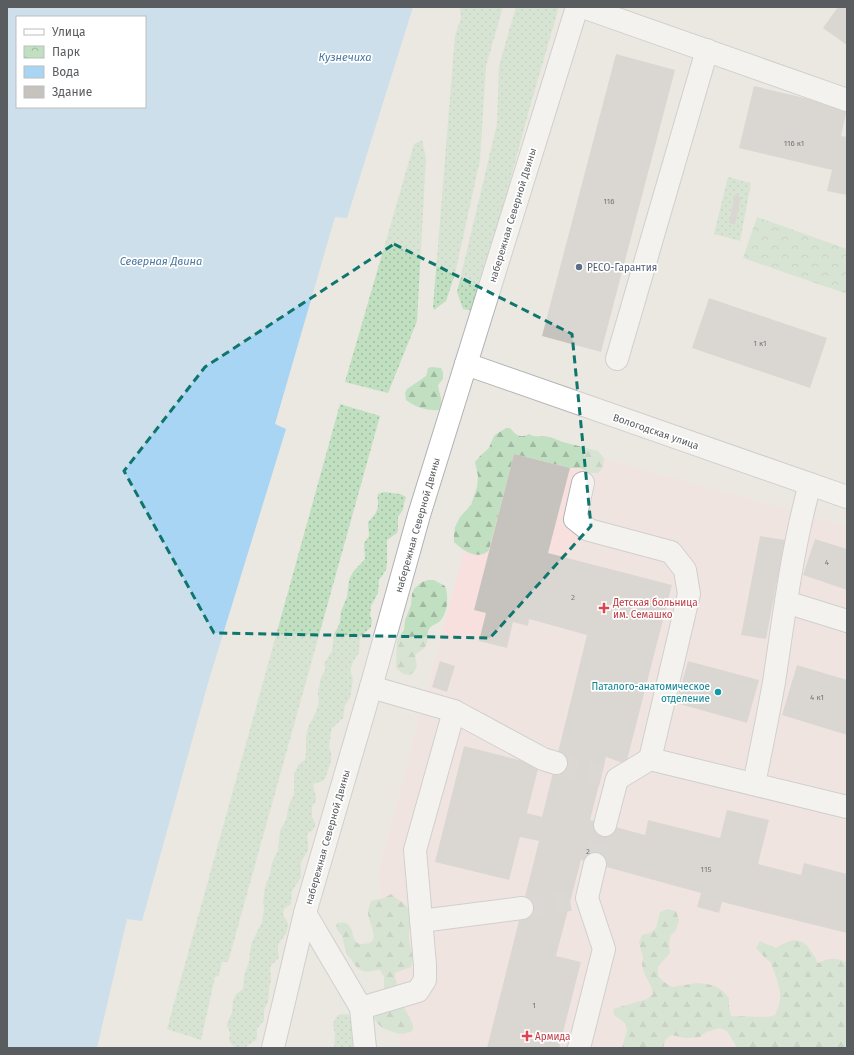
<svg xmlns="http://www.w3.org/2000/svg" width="854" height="1055" viewBox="0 0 854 1055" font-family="'Fira Sans',sans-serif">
<defs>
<pattern id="grass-dots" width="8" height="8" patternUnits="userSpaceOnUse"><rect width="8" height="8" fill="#c1e0c1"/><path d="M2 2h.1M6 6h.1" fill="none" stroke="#a0b9a0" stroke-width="1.8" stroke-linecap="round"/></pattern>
<pattern id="forest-firs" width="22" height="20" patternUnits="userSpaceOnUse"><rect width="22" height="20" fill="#c1e0c1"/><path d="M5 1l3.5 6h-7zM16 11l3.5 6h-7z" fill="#a0b9a0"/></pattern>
<pattern id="park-crowns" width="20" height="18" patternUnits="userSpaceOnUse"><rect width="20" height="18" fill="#c1e0c1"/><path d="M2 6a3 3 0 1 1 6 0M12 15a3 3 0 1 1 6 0" fill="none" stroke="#a0b9a0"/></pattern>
</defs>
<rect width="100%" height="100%" fill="#ebe8e1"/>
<path fill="#f7e0de" d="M493,449L574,450L802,513L847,527V1048H401L385,967L378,872L478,499Z"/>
<g fill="url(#grass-dots)">
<path d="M460,7H503L486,66L480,160L455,274L446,301L434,310L433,307L455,36L461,18Z"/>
<path d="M516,7H559L531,103L475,311L463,309L457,292L497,124L499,66Z"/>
<path d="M422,140L426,158L417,321L388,393L345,382L414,144Z"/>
<path d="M728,177L751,183L740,241L714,234Z"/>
<path d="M340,404L380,416L228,962H222L219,976L215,977L201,1040L167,1029Z"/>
<path d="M384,492L400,494L406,497L404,503L403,510L398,517V530L397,533L387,540V563L386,570L379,580L378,593L371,606L370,616L372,620L371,627L360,637L359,653L354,660L350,670L353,679L350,698L345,705L343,718L332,728L331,731L329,747L331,753V761L325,779L323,781L315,783L313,785L316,798V801L312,806V817L315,823V826L312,831L309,832L307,835L308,845V851L301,862V877L292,891L291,904L284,909L283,914C284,918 289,922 288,926C287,940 274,939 279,956L278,959L271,965L270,968L271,981L269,987V994L268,1002L264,1010V1020L257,1029V1037L256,1040L246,1047L237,1048L232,1045L229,1041L230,1033L227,1026V1023L232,1013L233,1000L236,994L243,989L244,976L249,962L250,951L252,942L262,922L264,909L263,902L265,887L270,874L272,863L278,850L280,831L286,820L289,805L294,794V774L299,764L305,760C307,750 305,741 307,732C309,722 316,715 318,706C320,701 317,695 318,690C319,687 320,684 320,681C321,675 328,670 324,664L332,651L334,634L338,627L340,622L341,611L347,597L349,580L353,572L365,559L364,543L369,536L368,522C373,517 378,512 378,504C378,500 377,497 378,494Z"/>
<path d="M345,1014L349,1015C354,1025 353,1037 354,1048H334L335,1034L333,1025L334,1021L338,1015Z"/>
</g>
<g fill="url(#forest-firs)">
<path d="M432,367L441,368L443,372V379L438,385C439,394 444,401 439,410C427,411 415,407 406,400L405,393L407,389L426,376L428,368Z"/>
<path d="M506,428H510C516,435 520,439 529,434L533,436L550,437L563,442L598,451L604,458L603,467L598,473H591L581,468H570L514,454L489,550C479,561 463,551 454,542V535L455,527L460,517L471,505L477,487L478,476L475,462L480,456L489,448L493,438L495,435Z"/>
<path d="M428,580H434L445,586C449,596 448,614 439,622C435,625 431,625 429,629C426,634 429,640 426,645C424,650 418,652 415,655C417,666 419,668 410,675C403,675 400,672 396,667L397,640L404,630L405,620L411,605L412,594L414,589L418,585L422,582Z"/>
<path d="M391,894C396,899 404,902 408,908C414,920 408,927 409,939C410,948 415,957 411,967L395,973V977L402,1003L413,1024V1029L411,1032L403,1034L396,1033L382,1028L372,1017L384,992V977L380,970C372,970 367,974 359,969C356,968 348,955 346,952C344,947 344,941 342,936C339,931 335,930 337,923C360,918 346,946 364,944C367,943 367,944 370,943C379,937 368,921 368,913C368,909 370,905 371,901L384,898Z"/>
<path d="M667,909L676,911L679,920L676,930L671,935L669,943L670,953L658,967V976L664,982L672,987L697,983L707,984L715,986L723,991L729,998V1007L731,1016L767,1017L775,1015L778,1008L780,1000V991L776,977L771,963L765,958L756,948L760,941L776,948C800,933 806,941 818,963C828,958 837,957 847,963V1048H737C734,1042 730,1037 727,1031L720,1028L706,1032L700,1037L685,1038L671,1035L665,1040L663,1048H622L627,1030L625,1023L614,1015L613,1009L647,999L653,994L651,986L644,973L642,965L643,957L639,943L642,935L650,933L656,928L660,912Z"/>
</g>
<path fill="url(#park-crowns)" d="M757,217L847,249V294L743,258Z"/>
<path fill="#a8d5f4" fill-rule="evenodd" d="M7,7H413L347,218L335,217L275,424L286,429L208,683L142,921L127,919L97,1048H7ZM17,17H145V107H17Z"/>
<g fill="#c6c3be">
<path d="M838,7H847V45L823,28Z"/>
<path d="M616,54L675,70L601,352L542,336Z"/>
<path d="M754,86L847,108L841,136L847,137V195L827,191L832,170L739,148Z"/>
<path d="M735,194L741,197L735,225L729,223Z"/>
<path d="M709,298L827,338L810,388L692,348Z"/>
<path d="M514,454L570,468L548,553L672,585L626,764L606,757L590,820L645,835L648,820L720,838L727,810L769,820L758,864L801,875L804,863L847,874V933L722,902L719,913L697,907L701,893L581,860L556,956L581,962L559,1048H487L539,841L520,837L509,880L435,862L464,746L539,765L527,813L542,817L587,635L529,619L528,626L513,622L507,648L479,641L486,613L474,610Z"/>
<path d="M760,536L785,540L766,639L741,635Z"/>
<path d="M815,539L847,549V590L803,575Z"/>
<path d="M440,661L455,666L447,692L432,687Z"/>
<path d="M688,661L759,680L747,723L676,703Z"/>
<path d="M797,665L847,680V735L782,715Z"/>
</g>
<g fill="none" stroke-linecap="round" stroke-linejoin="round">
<g stroke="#c7c5c1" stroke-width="22" stroke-dasharray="22 11" stroke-linecap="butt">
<path d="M556,763L602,774"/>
<path d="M595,864L605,825"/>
<path d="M522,908L570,900"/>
</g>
<defs>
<g id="minor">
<path d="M583,7L847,100"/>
<path d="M617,359L707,50"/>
<path d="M466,364L847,497"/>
<path d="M583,483L575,519L589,530L671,552L685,570L689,594L650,759"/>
<path d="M786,602L847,621"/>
<path d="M371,687L454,711L543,759L556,763"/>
<path d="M754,784C761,750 768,716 774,682C784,616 792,549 810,484"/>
<path d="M605,825L617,779L650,759L847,807"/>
<path d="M305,913L361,1008L365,1048"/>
<path d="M421,921L522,908"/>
<path d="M361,1008L418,991L425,980V965L415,850L454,711"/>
<path d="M273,1048L305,913L371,687L419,515L577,7"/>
<path d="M579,1048L604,949L587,898L595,864"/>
</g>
</defs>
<use href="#minor" stroke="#afb2b5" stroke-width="24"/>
<use href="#minor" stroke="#fff" stroke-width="22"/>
</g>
<path d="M0 0H854V1055H0ZM394,244L572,334L591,526L490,638L214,633L124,471L205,367Z" fill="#ebe8e1" fill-opacity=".55" fill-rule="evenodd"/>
<path fill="none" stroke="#0f766e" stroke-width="3" stroke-dasharray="8 5" stroke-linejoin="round" d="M394,244L572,334L591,526L490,638L214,633L124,471L205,367Z"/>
<circle fill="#5c6f8a" stroke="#fff" stroke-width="1.5" cx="579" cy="267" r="4"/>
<g fill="#e0444e" stroke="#fff" stroke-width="1.5">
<path d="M602 602h4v4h4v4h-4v4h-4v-4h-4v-4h4z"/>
<path d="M525 1030h4v4h4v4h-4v4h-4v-4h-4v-4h4z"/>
</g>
<circle fill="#0f9aa8" stroke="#fff" stroke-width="1.5" cx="718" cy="692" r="4"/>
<g text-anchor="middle" stroke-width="3.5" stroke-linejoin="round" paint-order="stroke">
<g font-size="8" fill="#757678">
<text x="794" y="146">116 к1</text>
<text x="609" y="204">116</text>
<text x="760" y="346">1 к1</text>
<text x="827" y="565">4</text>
<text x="573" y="600">2</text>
<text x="817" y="700">4 к1</text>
<text x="588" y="854">2</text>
<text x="706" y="872">115</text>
<text x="534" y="1008">1</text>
</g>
<g font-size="10" fill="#5a5d60" stroke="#fff">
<text transform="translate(512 215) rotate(-73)" y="4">набережная Северной Двины</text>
<text transform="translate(656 431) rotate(19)" y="4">Вологодская улица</text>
<text transform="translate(417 525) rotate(-74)" y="4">набережная Северной Двины</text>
<text transform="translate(327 837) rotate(-74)" y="4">набережная Северной Двины</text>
</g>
<g font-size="10" fill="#4e5e75" stroke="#fff" text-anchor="start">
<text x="587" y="271">РЕСО-Гарантия</text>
</g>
<g font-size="10" fill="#be3a42" stroke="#fff" text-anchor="start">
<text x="613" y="606">Детская больница<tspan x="613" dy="12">им. Семашко</tspan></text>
<text x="535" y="1040">Армида</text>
</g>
<g font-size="10" fill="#0d838f" stroke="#fff" text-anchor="end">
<text x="710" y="690">Паталого-анатомическое<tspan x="710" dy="12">отделение</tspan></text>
</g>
<g font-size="11" font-style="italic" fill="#4977a3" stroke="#fff">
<text x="345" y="61">Кузнечиха</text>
<text x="161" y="265">Северная Двина</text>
</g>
</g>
<rect width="854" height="1055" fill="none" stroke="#5a5d60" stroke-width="16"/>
<rect x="16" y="16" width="130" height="92" fill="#ffffff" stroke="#bdbebf"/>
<rect x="24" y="29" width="20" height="6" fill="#ffffff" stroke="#bdbebf"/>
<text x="52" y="36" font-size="12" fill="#5a5d60">Улица</text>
<rect x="24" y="46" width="20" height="12" fill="url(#park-crowns)" stroke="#bdbebf"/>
<text x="52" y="56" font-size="12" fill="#5a5d60">Парк</text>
<rect x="24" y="66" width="20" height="12" fill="#a8d5f4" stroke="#bdbebf"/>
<text x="52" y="76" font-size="12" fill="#5a5d60">Вода</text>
<rect x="24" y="86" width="20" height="12" fill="#c6c3be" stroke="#bdbebf"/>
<text x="52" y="96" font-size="12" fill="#5a5d60">Здание</text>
</svg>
